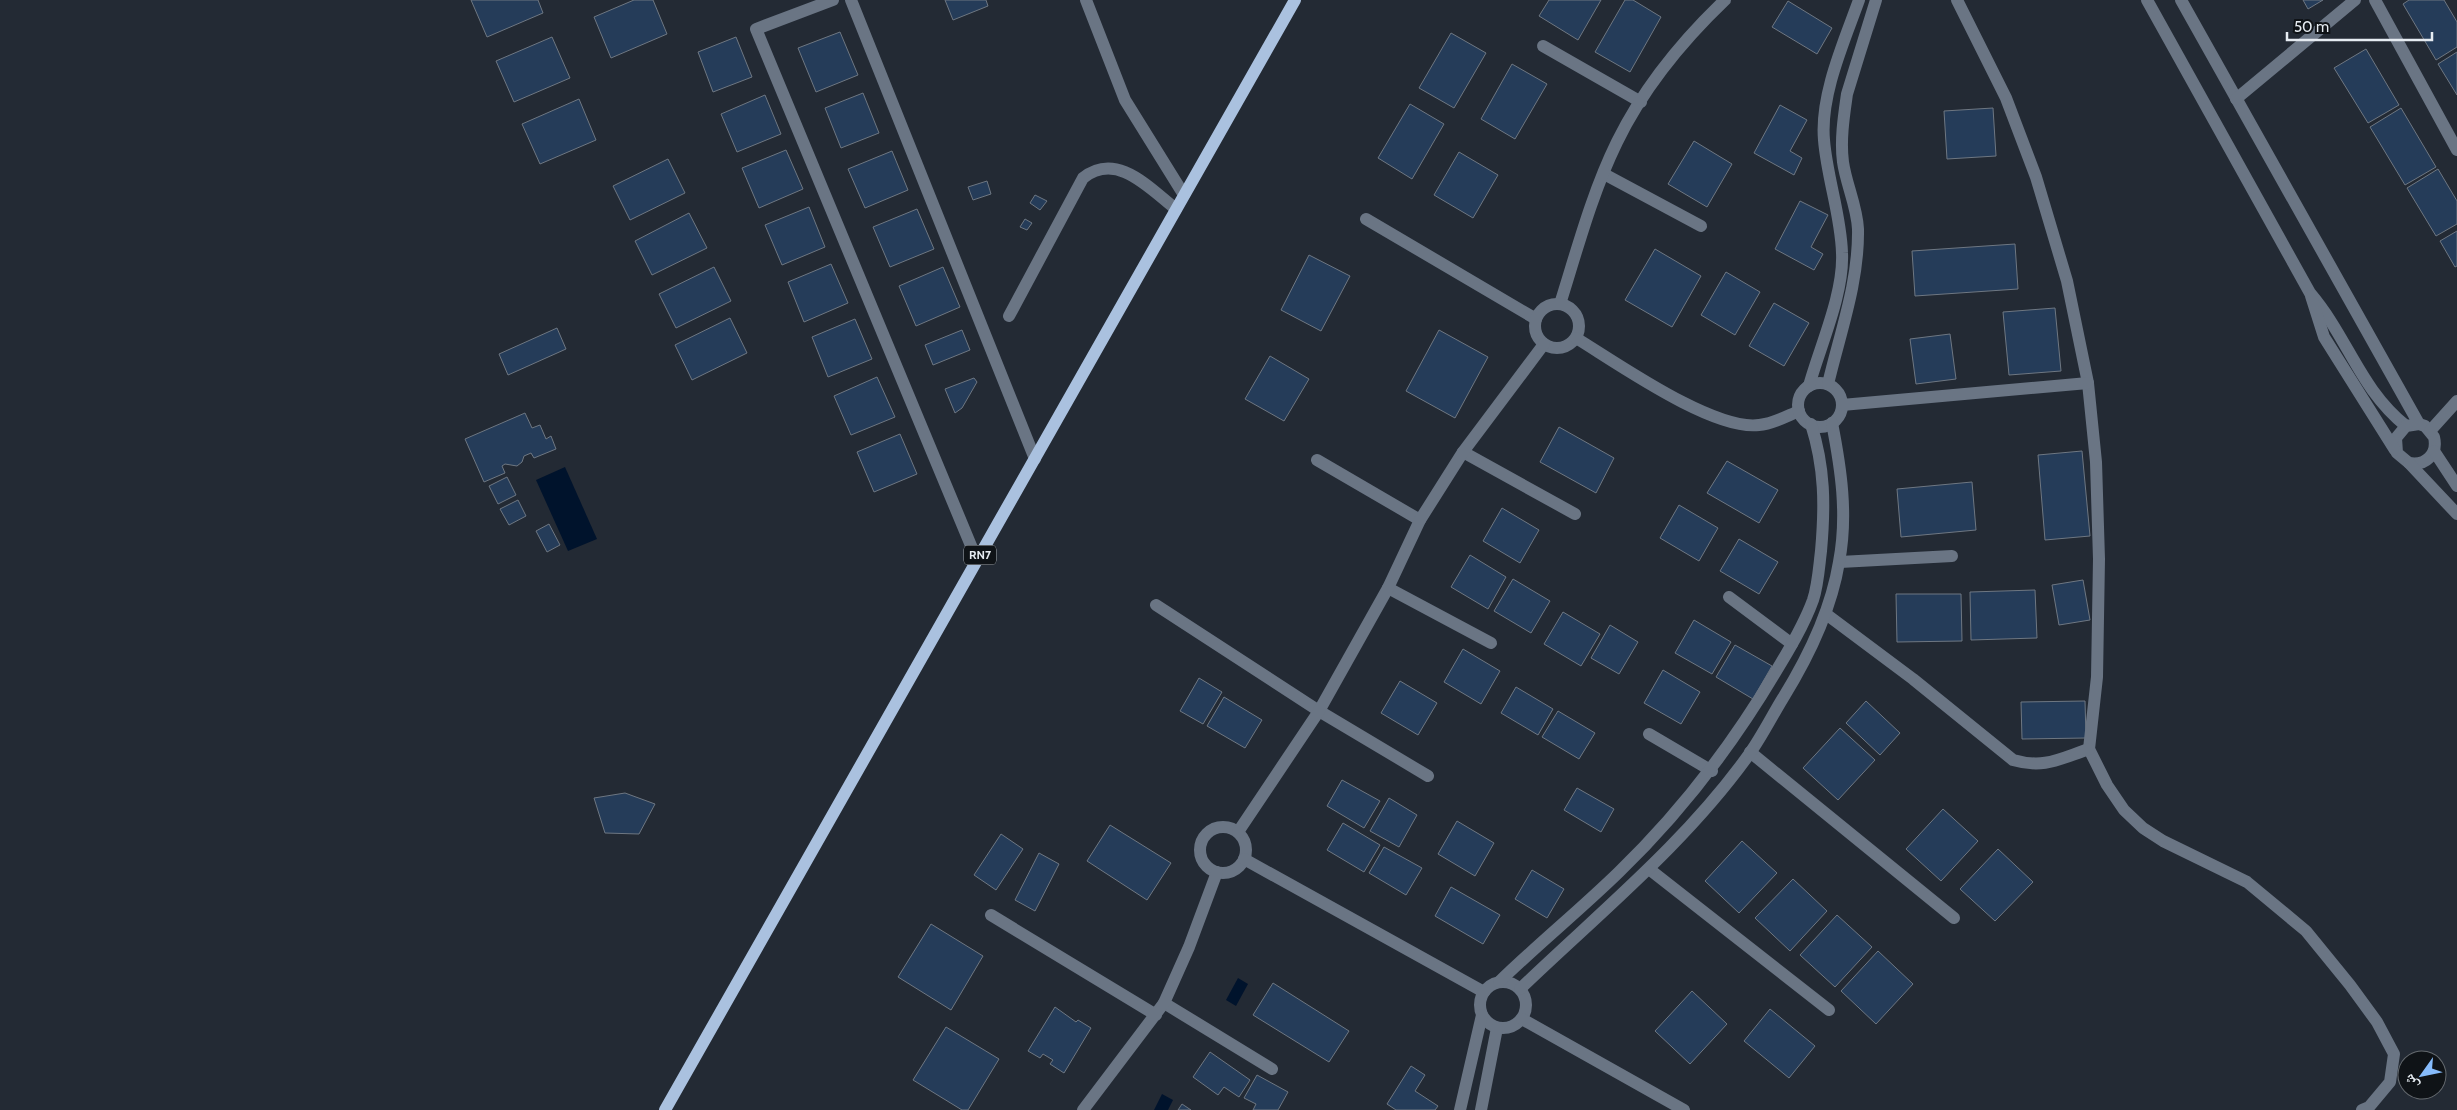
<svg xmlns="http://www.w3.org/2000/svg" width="2457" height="1110" viewBox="0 0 2457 1110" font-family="Cabin,'Noto Naskh Arabic',sans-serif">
<rect width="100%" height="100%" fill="#232a34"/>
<g fill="#00132c">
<path d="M565,467L597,539L568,551L536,480Z"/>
<path d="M1238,978L1248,984L1236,1006L1226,1000Z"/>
<path d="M1162,1094L1173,1100L1168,1110H1154Z"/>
</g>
<g fill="#253c59" stroke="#6e7782">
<path d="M471,0H538L543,13L487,37Z"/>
<path d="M634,0H653L667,34L611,58L594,17Z"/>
<path d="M945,0H986L988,6L953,20Z"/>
<path d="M1549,0H1601L1578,40L1539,16Z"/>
<path d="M1625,0H1633L1661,17L1630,72L1595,52Z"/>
<path d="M2303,0H2323L2308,9Z"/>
<path d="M2409,0H2444L2457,22V47L2436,60L2403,4Z"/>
<path d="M1788,1L1832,28L1817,54L1772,27Z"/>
<path d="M840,32L858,75L816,92L798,48Z"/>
<path d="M1451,33L1486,53L1454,108L1419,88Z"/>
<path d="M552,37L570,78L514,102L496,61Z"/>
<path d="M736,37L752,77L713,92L698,52Z"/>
<path d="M2366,49L2399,105L2368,123L2334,68Z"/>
<path d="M2457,52V95L2438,64Z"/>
<path d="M1512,64L1547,84L1515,139L1481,119Z"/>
<path d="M863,93L879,133L841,148L825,108Z"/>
<path d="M765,95L781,134L737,152L721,114Z"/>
<path d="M579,99L596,140L540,164L522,124Z"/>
<path d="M1410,104L1444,124L1412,179L1378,158Z"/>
<path d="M1780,105L1807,120L1790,151L1802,158L1794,175L1754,153Z"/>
<path d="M1993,108L1996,156L1947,159L1944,111Z"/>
<path d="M2401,108L2436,167L2405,185L2370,127Z"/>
<path d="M1694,141L1732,164L1707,207L1668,184Z"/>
<path d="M786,150L803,189L759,208L742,168Z"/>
<path d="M892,151L908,190L865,208L848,169Z"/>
<path d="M1459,152L1498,175L1473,218L1434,195Z"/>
<path d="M668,159L685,193L630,220L613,186Z"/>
<path d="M2438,169L2457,201V224L2436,236L2407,188Z"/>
<path d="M987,181L991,194L973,200L968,187Z"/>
<path d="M1035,195L1047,201L1040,210L1030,203Z"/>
<path d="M1800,201L1828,215L1811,247L1823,254L1814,270L1775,249Z"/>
<path d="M809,207L825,247L782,265L765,225Z"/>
<path d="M917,209L934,249L890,267L873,227Z"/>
<path d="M689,213L707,248L652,275L635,241Z"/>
<path d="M1025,219L1032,223L1027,230L1020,227Z"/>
<path d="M2457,231V266L2455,267L2440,241Z"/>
<path d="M2015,244L2018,289L1915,296L1912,251Z"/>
<path d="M1655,249L1701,276L1672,327L1625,300Z"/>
<path d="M1309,255L1350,276L1321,331L1281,310Z"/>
<path d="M831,264L848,303L804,322L788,282Z"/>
<path d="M714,267L731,301L676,328L659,294Z"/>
<path d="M943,267L960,307L916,326L899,286Z"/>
<path d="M1726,272L1760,292L1735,335L1701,315Z"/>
<path d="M1774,303L1809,323L1784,366L1749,346Z"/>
<path d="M2055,308L2061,371L2009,375L2003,312Z"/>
<path d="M730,318L747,353L692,380L675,345Z"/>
<path d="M855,319L872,359L828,377L812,337Z"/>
<path d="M557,328L566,349L508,375L499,354Z"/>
<path d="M962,330L970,350L933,365L925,345Z"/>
<path d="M1439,330L1488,357L1455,418L1406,391Z"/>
<path d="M1950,334L1956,379L1916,384L1910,339Z"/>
<path d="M1270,356L1309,379L1284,421L1245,399Z"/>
<path d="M877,377L895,417L851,435L834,396Z"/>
<path d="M974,378L977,382L962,408L955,413L945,389Z"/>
<path d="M525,413L532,428L540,425L546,439L551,436L556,449L534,458L531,453L524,456L522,462L517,466L505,464L502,466L505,473L484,482L465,439Z"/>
<path d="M1559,427L1614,458L1596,493L1540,462Z"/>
<path d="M900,434L917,474L874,492L857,452Z"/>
<path d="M2082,451L2090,536L2045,540L2038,455Z"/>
<path d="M1727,461L1778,490L1759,523L1707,493Z"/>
<path d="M507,477L516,495L498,504L489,486Z"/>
<path d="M1972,482L1976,530L1901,537L1897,489Z"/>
<path d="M518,500L526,516L509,525L500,509Z"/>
<path d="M1679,505L1718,528L1699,561L1660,538Z"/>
<path d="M1502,508L1539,530L1520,563L1483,541Z"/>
<path d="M549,524L560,545L547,552L536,531Z"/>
<path d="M1739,539L1778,562L1759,594L1720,571Z"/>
<path d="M1470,555L1506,577L1488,609L1451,587Z"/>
<path d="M1513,579L1550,601L1531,633L1494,611Z"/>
<path d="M2083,580L2090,620L2059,625L2052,585Z"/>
<path d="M2035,590L2037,638L1971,640L1970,592Z"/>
<path d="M1896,594H1961L1962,641L1897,642Z"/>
<path d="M1563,612L1600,634L1581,666L1544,644Z"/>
<path d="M1694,620L1731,642L1712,674L1675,653Z"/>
<path d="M1610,625L1638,642L1619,674L1591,658Z"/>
<path d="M1735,645L1772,666L1753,699L1716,677Z"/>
<path d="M1463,649L1500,671L1481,704L1444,682Z"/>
<path d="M1663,670L1700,692L1681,724L1644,703Z"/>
<path d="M1199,678L1222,692L1203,724L1180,711Z"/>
<path d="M1400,681L1437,703L1418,735L1381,713Z"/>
<path d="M1516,687L1553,709L1538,735L1501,713Z"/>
<path d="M1224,697L1262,720L1245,748L1207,726Z"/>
<path d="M1866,701L1900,733L1880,755L1846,723Z"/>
<path d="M2085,701L2086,738L2022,739L2021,702Z"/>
<path d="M1558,711L1595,733L1579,759L1542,737Z"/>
<path d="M1840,728L1875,760L1838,800L1803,768Z"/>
<path d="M1342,780L1380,801L1364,828L1327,806Z"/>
<path d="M1577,788L1614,809L1601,832L1564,810Z"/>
<path d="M625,793L655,804L639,834L605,833L594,798Z"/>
<path d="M1389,798L1417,815L1399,847L1370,831Z"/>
<path d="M1943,809L1978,841L1941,881L1906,849Z"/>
<path d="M1457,821L1494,843L1475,876L1438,854Z"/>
<path d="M1343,823L1380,845L1364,872L1327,850Z"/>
<path d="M1110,825L1171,863L1147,900L1087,861Z"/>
<path d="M1001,834L1023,849L996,890L974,875Z"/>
<path d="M1742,841L1777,873L1739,913L1705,881Z"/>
<path d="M1384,847L1422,868L1406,895L1369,873Z"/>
<path d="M1998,849L2033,882L1995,921L1960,889Z"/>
<path d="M1039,853L1059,864L1035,911L1015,900Z"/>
<path d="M1532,870L1564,889L1547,918L1515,899Z"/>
<path d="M1793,879L1827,911L1790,951L1755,918Z"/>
<path d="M1451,887L1500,915L1483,944L1435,916Z"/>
<path d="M1837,915L1872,947L1835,987L1800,955Z"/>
<path d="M931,924L983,956L951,1010L898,977Z"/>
<path d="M1878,951L1913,984L1876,1024L1841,991Z"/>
<path d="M1273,983L1349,1031L1329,1062L1253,1015Z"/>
<path d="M1692,991L1727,1024L1690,1064L1655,1031Z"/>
<path d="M1055,1007L1076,1022L1078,1020L1091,1028L1064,1073L1050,1064L1053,1060L1043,1054L1040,1058L1028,1051Z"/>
<path d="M1770,1009L1815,1046L1789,1078L1744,1041Z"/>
<path d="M946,1027L999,1059L968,1110H962L913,1080Z"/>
<path d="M1210,1052L1250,1080L1239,1097L1224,1087L1218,1095L1193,1077Z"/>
<path d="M1411,1066L1425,1075L1415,1091L1438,1106L1435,1110H1396L1387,1104Z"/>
<path d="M1257,1075L1288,1092L1278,1110H1253L1256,1104L1244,1098Z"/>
<path d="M1182,1104L1191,1110H1178Z"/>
</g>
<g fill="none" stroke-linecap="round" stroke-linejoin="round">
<g stroke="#6a7584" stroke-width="12">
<path d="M833,0L756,29L977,560"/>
<path d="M851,0L1035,459"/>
<path d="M1086,0L1125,100L1184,195"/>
<path d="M1957,0L2006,98L2036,177L2067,281L2088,383L2096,462L2099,559L2097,677L2089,749L2107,785L2124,810L2143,828L2163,841L2247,882L2306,931L2350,985L2377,1022L2394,1054L2390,1082L2369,1107L2362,1110"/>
<path d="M2147,0L2310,293C2349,339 2359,388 2406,426"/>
<path d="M2181,0L2419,424L2425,426L2434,437C2438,454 2426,466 2409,463L2397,453L2396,438L2406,426L2419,424"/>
<path d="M2375,0L2457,150"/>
<path d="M1543,46L1641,102"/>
<path d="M2236,99L2355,0"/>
<path d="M1604,174L1701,226"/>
<path d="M1366,219L1536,319"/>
<path d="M2311,296L2324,337L2395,450"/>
<path d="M1560,304C1577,250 1592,193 1617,142C1643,89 1682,41 1725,0"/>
<circle cx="1557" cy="326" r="22"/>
<path d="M1009,316L1083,178C1117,151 1149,188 1176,209"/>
<path d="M1576,338C1617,363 1713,431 1759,425C1773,424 1787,416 1799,411"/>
<circle cx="1820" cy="405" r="22"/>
<path d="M1828,384C1840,333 1859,282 1858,229C1857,206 1846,184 1843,162C1840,140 1844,115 1847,94L1876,0"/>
<path d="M1809,386C1820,346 1844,294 1842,253C1841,215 1827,178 1824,140C1820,95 1844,42 1859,0"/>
<path d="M1842,405L2088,383"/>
<path d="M2430,431L2457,401"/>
<path d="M2434,451L2457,486"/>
<path d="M1463,452L1575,514"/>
<path d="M1317,460L1420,520"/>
<path d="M2409,463L2457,514"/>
<path d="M1840,562L1952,556"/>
<path d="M1388,588L1491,643"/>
<path d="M1729,597L1792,644"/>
<path d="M1156,605L1319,711L1428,776"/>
<path d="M1826,614L1913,679L2013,760C2044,769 2059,759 2089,749"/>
<path d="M1649,734L1712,771"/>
<path d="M1750,752L1954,918"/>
<circle cx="1223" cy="850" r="23"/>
<path d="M1238,832L1319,711L1388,588L1420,520L1463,452L1544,344"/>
<path d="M1244,859L1484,992"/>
<path d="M1649,869L1829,1010"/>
<path d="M991,915L1156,1015"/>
<circle cx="1503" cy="1005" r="23"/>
<path d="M1499,982C1538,944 1580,910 1619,872C1681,812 1731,747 1775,673C1789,650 1804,625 1813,600C1818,585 1819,567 1821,551C1825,506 1825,468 1811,424"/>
<path d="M1520,989C1599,913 1686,843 1750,753C1762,736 1772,716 1783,698C1809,656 1831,611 1839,562C1848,515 1841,469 1832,423"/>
<path d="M1164,1003L1272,1069"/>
<path d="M1522,1019L1684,1110"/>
<path d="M1083,1110L1164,1003L1189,947L1217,872"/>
<path d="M1460,1110L1482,1015"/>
<path d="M1481,1110L1497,1028"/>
</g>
<path stroke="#aac1df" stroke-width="12" d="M665,1110L1295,0"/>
</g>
<g text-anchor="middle" stroke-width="4" stroke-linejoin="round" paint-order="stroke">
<rect fill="#0f1317" stroke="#a6abb0" stroke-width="1" x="964" y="545.5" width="32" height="19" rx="4"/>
<g font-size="12" font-weight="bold" fill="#e6ecf2">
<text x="980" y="559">RN7</text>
</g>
</g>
<g transform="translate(2422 1075) rotate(237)"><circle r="24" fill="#0f1317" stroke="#656a6f"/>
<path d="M0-4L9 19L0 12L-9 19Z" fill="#86bbfb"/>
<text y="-8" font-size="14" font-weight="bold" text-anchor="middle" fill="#e6ecf2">ش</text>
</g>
<path d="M2287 32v8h145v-8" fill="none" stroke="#e6ecf2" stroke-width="2.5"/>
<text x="2294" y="32" font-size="15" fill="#e6ecf2" stroke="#0f1317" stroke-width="4" paint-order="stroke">50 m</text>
</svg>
